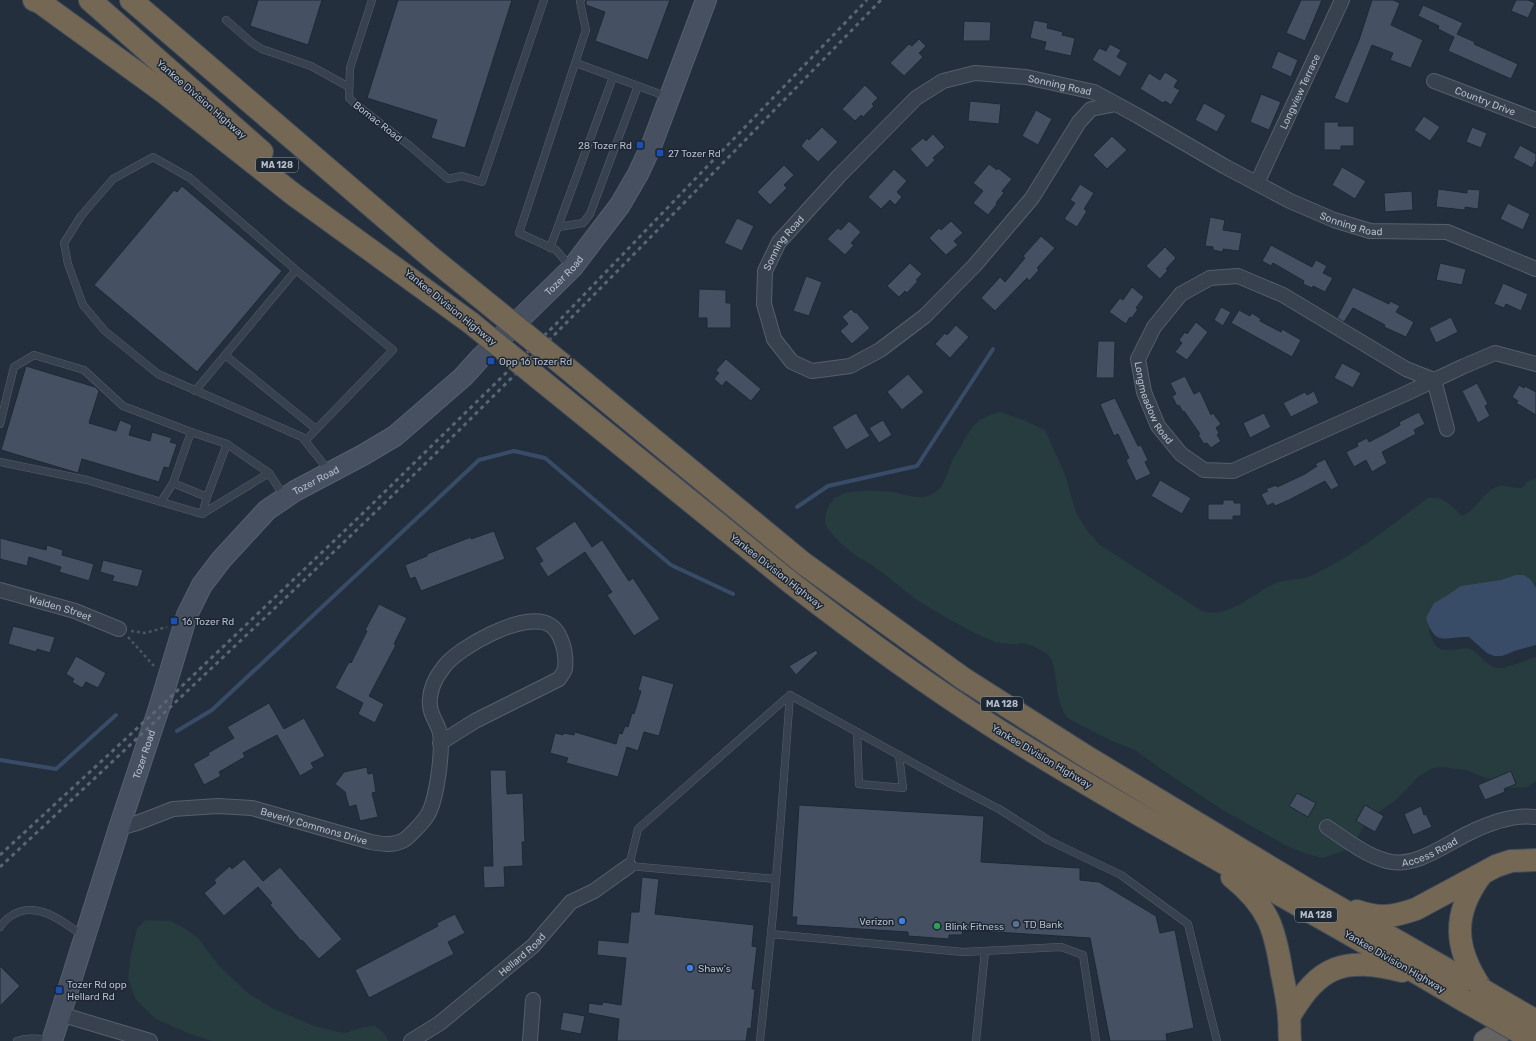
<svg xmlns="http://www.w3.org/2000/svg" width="1536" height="1041" viewBox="0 0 1536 1041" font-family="Rubik,sans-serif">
<rect width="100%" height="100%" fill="#242f3e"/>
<g fill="#263c3f">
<path d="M1000,412L1023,420L1045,430L1065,474L1076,513L1089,533L1100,545L1202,611C1229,619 1251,594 1274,584C1286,578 1302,581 1315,574C1356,554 1392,525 1428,498C1445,496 1450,505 1462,516C1477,510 1484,490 1499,486C1507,485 1514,489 1522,488L1527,482L1536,478V595L1436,615L1429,630C1435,650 1439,652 1460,649C1464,648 1469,648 1472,650C1481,655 1486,666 1497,668C1506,669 1526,660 1536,657V781L1527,787L1511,788L1466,770L1441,767L1433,768L1419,776L1397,799L1370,818L1365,824L1357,838L1346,850L1323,858L1307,854L1285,845L1221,809L1161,769L1135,750L1112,741L1069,719C1051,702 1061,663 1046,653C1040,649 1029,644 1023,643C1021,643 1017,644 1014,644C1007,644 997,643 991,640C984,638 978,634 971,631C951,621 933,610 914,598C901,588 889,577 876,568C870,563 862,560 855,555C849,551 829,533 826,525C823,516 828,505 835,498C846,489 878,490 891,492C905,494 919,501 932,494C944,488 946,476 951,464C953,458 957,452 961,446C973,424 976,419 1000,412Z"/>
<path d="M146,920L170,921L184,928L198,938L219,966L248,993L272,1008L314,1026L334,1031L345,1033L364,1027L375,1026L383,1032L389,1041H212L190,1034L156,1019L136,1000L128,979L130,959L137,928Z"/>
</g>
<path fill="#394c67" d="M1516,575H1524L1531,580L1536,588V645L1517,650L1502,656H1494L1487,653L1469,637C1444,636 1436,648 1426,618L1434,603L1448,595L1461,586L1501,580Z"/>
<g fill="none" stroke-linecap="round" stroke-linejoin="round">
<g stroke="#394c67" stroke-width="4">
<path d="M797,507L828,486L917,466L993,349"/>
<path d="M177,731L212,710L479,460L514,451L545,458L671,565L733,594"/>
<path d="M0,760L56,769L116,715"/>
</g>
</g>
<g fill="#455162" stroke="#1f2835">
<path d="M258,0H322L308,45L250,26Z"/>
<path d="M398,0H512L465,148L431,138L437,120L367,98Z"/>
<path d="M586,0H670L648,60L595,41L605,12L586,5Z"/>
<path d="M1301,0H1322L1305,41L1286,33Z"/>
<path d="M1372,0H1393L1400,3L1391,25L1423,40L1411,68L1390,60L1393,53L1372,45L1348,104L1334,98L1359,40Z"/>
<path d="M1516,0H1528L1535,3L1528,18L1511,11Z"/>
<path d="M1423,5L1463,23L1457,34L1475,42L1474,44L1518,64L1511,79L1448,51L1454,37L1438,29L1439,26L1418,16Z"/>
<path d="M1034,20L1048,23L1047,28L1063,32L1062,35L1075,38L1071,56L1044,50L1046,42L1030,38Z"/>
<path d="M964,21L991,22L990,41H963Z"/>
<path d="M919,39L926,46L919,53L923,57L904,76L890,63L909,44L912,46Z"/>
<path d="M1110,44L1121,50L1117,57L1128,63L1120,77L1092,60L1099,48L1106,51Z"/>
<path d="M1278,51L1298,60L1291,77L1271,68Z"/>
<path d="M1165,72L1178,80L1174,87L1180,90L1171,105L1165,101L1163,103L1140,89L1149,73L1160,80Z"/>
<path d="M865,85L878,98L872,104L874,106L863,117L861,115L855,121L842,109Z"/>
<path d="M1261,94L1281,102L1269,130L1250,122Z"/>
<path d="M970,101L1001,104L999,124L968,121Z"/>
<path d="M1204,103L1226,115L1217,132L1195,120Z"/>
<path d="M1036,110L1052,119L1038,145L1022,136Z"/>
<path d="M1424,116L1440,127L1430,141L1414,130Z"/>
<path d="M1324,122H1339L1338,126H1354V146H1341V150H1324Z"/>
<path d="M822,127L838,142L818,162L801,146L807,138L809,140Z"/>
<path d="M1472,127L1487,133L1481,148L1466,142Z"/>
<path d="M933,134L945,147L933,158L935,160L927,168L910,149L923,138L926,141Z"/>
<path d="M1112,136L1127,150L1107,169L1093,155Z"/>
<path d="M1520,145L1536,154V161L1532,168L1513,158Z"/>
<path d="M989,164L997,170L998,168L1012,179L1002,191L1004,193L996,203L997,204L988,215L973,203L983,191L973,183Z"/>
<path d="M784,165L794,175L784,185L787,188L770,205L757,192Z"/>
<path d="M1342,167L1366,181L1355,199L1332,185Z"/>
<path d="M894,169L907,181L897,192L902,197L895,205L890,200L881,209L868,197Z"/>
<path d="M1080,184L1094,193L1084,209L1087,211L1077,227L1064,219L1075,203L1070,200Z"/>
<path d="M182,186L282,271L197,372L94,285L174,190L177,192Z"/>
<path d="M1438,189L1467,193V189L1480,190L1478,209L1465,207V210L1436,207Z"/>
<path d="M1412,191L1413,210L1385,212L1384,193Z"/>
<path d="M1508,203L1530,214L1523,230L1500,219Z"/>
<path d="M1210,217L1225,220L1223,230L1242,233L1239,251L1223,249V252L1213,250V247L1205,246Z"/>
<path d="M737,218L754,226L742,251L724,243Z"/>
<path d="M849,221L861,232L851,243L854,245L845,255L827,239L838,228L841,230Z"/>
<path d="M951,221L963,233L954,241L958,245L946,255L929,238L939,228L941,230Z"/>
<path d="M1041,236L1055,248L1037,268L1039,270L1029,281L1027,278L995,311L981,298L1000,277L1005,282L1025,258L1023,256Z"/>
<path d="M1271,245L1312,267L1316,260L1327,266L1323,273L1333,278L1325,292L1313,286L1312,288L1303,284L1304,281L1273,263L1271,266L1262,261Z"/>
<path d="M1165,247L1176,258L1166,269L1168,270L1160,279L1146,266Z"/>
<path d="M910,263L922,274L916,280L918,281L907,293L905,291L899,297L887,286Z"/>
<path d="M1440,263L1466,269L1462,285L1436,280Z"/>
<path d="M806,276L822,282L809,316L793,311Z"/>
<path d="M1503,283L1528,294L1521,311L1506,304L1504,308L1494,304Z"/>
<path d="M1132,287L1144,297L1136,308L1138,309L1132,318L1130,317L1126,324L1109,312L1120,298L1123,300Z"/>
<path d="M1353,287L1389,304L1390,301L1400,306L1396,312L1414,322L1406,337L1384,327L1385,325L1353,308L1344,322L1337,318Z"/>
<path d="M699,289L726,290V303H731V328H707V318H698Z"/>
<path d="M1221,307L1231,312L1223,326L1214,320Z"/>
<path d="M851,309L855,313L856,312L870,328L852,344L840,331L848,324L842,317Z"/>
<path d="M1239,310L1250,316L1252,313L1261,319L1260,321L1281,332L1282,329L1301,340L1292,357L1231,323Z"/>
<path d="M1451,317L1458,332L1436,343L1429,328Z"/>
<path d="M1196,322L1208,332L1187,360L1175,352L1182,343L1179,340L1185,332L1187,334Z"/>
<path d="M956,325L969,337L950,358L935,344L945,333L947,335Z"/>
<path d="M1098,341H1115L1114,378H1096Z"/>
<path d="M726,359L761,389L751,401L726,381L722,386L714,379L719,373L716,370Z"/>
<path d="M1342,363L1361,373L1353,388L1334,378Z"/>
<path d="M26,366L95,387L99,391L89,423L116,431L120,420L132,425L129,435L150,441L152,432L172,438L170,442L177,444L169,468L164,467L159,482L82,459L78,473L1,450Z"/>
<path d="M908,374L924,392L902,410L887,392Z"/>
<path d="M1185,376L1194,394L1200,391L1211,415L1213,413L1221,424L1216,428L1219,433L1217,435L1221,441L1211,448L1207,443L1204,444L1198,435L1200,434L1184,411L1183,412L1179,405L1177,406L1172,396L1176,394L1170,383Z"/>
<path d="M1477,383L1488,404L1485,406L1490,416L1478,423L1462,391Z"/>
<path d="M1519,385L1524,388L1525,386L1536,392V415L1516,403L1518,401L1512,397Z"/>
<path d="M1314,391L1319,403L1291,417L1283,403L1305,392L1307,395Z"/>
<path d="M1115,398L1138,446L1141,445L1148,460L1145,462L1151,474L1136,481L1126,460L1129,458L1118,434L1114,436L1100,404Z"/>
<path d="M1419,412L1425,424L1414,430L1416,434L1382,452L1387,463L1372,472L1366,460L1354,467L1346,452L1358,446L1357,443L1367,438L1369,442L1388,432L1400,425L1399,422Z"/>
<path d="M856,413L870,436L846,450L832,427Z"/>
<path d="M1264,413L1271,427L1250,438L1243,423Z"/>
<path d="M883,420L892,435L879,443L869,428Z"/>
<path d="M1325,459L1339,486L1331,490L1325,481L1289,500L1275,506L1273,503L1267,506L1261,494L1268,491L1266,489L1276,485L1277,487L1305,474L1317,466L1315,464Z"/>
<path d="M1160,480L1191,498L1182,514L1151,496Z"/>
<path d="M1223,500H1234V503H1241V516H1233V520H1208V504H1223Z"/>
<path d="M575,521L592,547L602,540L629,581L633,578L660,619L634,636L607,595L612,592L585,552L548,577L539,563L543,561L535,548Z"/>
<path d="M494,531L505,559L421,591L415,577L410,579L405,565L427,556V554L471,537V539Z"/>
<path d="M0,538L46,550L47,545L63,550L62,555L94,564L89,581L59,572L61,567L29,557L27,566L0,559Z"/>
<path d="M103,560L143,570L138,587L112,581L114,576L100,572Z"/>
<path d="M379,604L407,618L394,644L396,645L369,696L384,704L375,723L358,714L363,703L335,688L349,662L351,663L367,631L365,630Z"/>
<path d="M13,626L55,637L50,653L37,649L36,652L8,644Z"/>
<path d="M816,650L818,653L796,675L789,666Z"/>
<path d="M76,656L106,673L98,688L86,682L82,688L72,682L74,679L66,674Z"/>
<path d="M642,675L674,684L659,736L644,732L638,751L627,747L618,777L566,763L568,758L550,753L555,733L563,735L564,733L574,735L575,732L616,744L619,733L622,734L625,726L628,727L632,713L634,714L641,691L638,690Z"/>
<path d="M269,703L284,729L304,718L325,756L311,763L314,768L300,776L277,735L243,753L245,757L219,772L221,776L204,785L193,764L209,755L208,753L234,738L227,727Z"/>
<path d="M367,767L368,774L373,773L376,792L372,793L378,817L360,821L356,805L349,807L345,792L335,784L344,772Z"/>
<path d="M490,770H506L507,794L523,793L525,842H522L523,866L504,867L505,887L484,888L483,866H493Z"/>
<path d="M1511,771L1516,784L1504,789L1505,792L1485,800L1478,785Z"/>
<path d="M1297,793L1316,803L1308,817L1289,806Z"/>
<path d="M799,805L984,816L981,862L1080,868V880L1099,882L1156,916L1160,933L1175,930L1194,1028L1166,1034L1167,1041H1110L1090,938L963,930L962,935H949V939L908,936V932L796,925L797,917H792Z"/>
<path d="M1365,805L1384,816L1375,832L1356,821Z"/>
<path d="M1421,806L1424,815L1426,814L1432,827L1413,835L1404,814Z"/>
<path d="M244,859L263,881L280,867L342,939L319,959L302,940L301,941L270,905L272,903L258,887L224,916L204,893L216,883L214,880L230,866L232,869Z"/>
<path d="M642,877L659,879L655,914L754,925L752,946L757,947L752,989H755L751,1029L748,1028L746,1041H617L619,1019L588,1013L589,1003L602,1005L603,1002L621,1005L626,958L597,955L598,940L628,943L631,912H639Z"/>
<path d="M455,914L465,933L448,942L454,954L369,998L355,970L438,926L437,923Z"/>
<path d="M0,966L20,986L0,1006Z"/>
<path d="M563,1012L585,1016L581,1034L560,1030Z"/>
</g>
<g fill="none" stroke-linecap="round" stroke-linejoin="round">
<defs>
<g id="service">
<path d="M372,0L350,68L349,98L359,107L410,146L448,179L462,176L482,182L544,0"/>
<path d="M226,20L251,42L262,49L311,66L349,87"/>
<path d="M576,63L668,97"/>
<path d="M558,227L583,223L590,214L638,86"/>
<path d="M550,248L613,77"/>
<path d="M571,267L556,250L519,233L586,30L580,2L581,0"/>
<path d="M296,270L190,178L153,157L113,179L81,216L64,243L68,264L83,305L105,331L158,374L302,437L329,471"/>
<path d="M225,355L316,429"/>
<path d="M195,391L296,270L393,350L305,441"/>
<path d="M0,424L14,367L34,355L84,370L123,406L191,432L227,444L269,473L284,496"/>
<path d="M0,462L87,480L202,514L269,473"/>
<path d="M173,483L207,497"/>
<path d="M161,502L173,483L191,432"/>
<path d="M202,514L207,497L227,444"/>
<path d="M790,695L951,784L999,809L1048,840L1121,875L1188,924L1217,1041"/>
<path d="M857,732L859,784L903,788L899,755"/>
<path d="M0,927C3,923 7,918 11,916C36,899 64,922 83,936"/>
<path d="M771,934C779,854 784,774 790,695L638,829L629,866L776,879"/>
<path d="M17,1041C28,1037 40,1039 52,1040"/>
<path d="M760,1041L771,934L963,952L1061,947L1083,955L1096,1041"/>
<path d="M976,1041L985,951"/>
</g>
<g id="minor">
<path id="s1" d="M1434,81L1536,120"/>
<path id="s2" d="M1116,104L1091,109L1079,122L1032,198L975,265L925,316L880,350L850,366L812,371L792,362L774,339L764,304L765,271L779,242L839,176L916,98L943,81L975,73L1026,77L1094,92L1138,116L1224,166L1290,201L1334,220L1370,231L1447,232L1536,269"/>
<path id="s3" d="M1257,183L1342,0"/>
<path id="s4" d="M1434,380L1406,369L1283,295L1238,276L1210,278L1181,294L1154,327L1138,359L1144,392L1158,426L1181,454L1204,470L1233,471L1329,428L1405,394L1462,367L1495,353L1536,364"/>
<path d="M1434,380L1447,429"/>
<path id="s5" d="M0,590L75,611L119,629"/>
<path id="s6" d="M1327,827C1346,840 1365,855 1387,861C1414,869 1446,844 1469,833C1489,823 1513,814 1536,817"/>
<path id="s7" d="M119,828L137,823L173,809L218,806L252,808L371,842C382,844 393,846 404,840C410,836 423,822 427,816C437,800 443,751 440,733C437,721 428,713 430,698C431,686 436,677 443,668C458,647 525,610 550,625C558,630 560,637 563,645C565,651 566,662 565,669C564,672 561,676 559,679L475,721L440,743"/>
<path d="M60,1014L150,1041"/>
<path id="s8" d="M411,1041L440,1023L533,946L571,902L594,891L629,866"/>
<path d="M530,1041L533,1000"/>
</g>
<g id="secondary">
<path id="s9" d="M52,1041L119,828L159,708L187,615L202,585L221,560L267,510L295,491L363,455L395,436L463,377L482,356L572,268L620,205L638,174L652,144L706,0"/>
</g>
<path id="trunk" d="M1485,1041L1525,1017"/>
<g id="motorway">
<path d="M34,0L41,3L165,93L293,194L471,323"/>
<path d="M90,0L262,152"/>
<path d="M131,0L433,259L497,311"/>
<path d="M562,364L803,563L964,679L1087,757L1308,890L1481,989"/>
<path d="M542,381L790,582C857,634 926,684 998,730C1150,825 1309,908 1463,1000"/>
<path d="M1232,877C1269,907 1275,929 1282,974C1285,988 1288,1002 1289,1017C1290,1025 1289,1033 1290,1041"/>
<path d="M1357,911C1380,919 1393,917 1416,909L1496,866L1511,861L1536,860"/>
<path d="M1481,988C1454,948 1452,914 1481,875"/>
<path d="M1289,1017C1320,964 1344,957 1402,971"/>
</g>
</defs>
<use href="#service" stroke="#565f6c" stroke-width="8"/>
<use href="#minor" stroke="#565f6c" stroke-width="16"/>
<use href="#secondary" stroke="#565f6c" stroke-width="22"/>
<use href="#trunk" stroke="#434c59" stroke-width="24"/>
<use href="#motorway" stroke="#434c59" stroke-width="24"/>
<g stroke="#44595c" stroke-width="2.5" stroke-dasharray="3 3" stroke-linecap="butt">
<path d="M131,631L145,633L167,627"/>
<path d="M128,637L154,666"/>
</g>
<use href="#service" stroke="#38414e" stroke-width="7"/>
<use href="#minor" stroke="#38414e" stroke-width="14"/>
<use href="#secondary" stroke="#465061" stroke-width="20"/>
<use href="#trunk" stroke="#656462" stroke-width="22"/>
<use href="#motorway" stroke="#746855" stroke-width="22"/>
<g stroke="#5a6575" stroke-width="3" stroke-dasharray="4 4" stroke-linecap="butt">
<path d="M0,855L159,708L359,517L554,326L867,0"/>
<path d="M0,867C143,733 287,598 428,461C581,310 731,155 881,0"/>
</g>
<defs>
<g id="motorway-bridge">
<path d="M497,311L562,364"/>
<path d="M471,323L542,381"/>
<path d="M1481,989L1536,1021"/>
<path d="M1463,1000L1535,1041"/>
</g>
</defs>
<use href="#motorway-bridge" stroke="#434c59" stroke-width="24" stroke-linecap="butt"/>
<use href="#motorway-bridge" stroke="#746855" stroke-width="22"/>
</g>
<g fill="#1a4fb4" stroke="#1d2633" stroke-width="1.5">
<rect x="636" y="141" width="8" height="8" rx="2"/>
<rect x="656" y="149" width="8" height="8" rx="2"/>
<rect x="487" y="357" width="8" height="8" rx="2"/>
<rect x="170" y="617" width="8" height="8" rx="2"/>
<rect x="55" y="986" width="8" height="8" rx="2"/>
</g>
<g fill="#3f7fe0" stroke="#1d2633" stroke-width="1.5">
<circle cx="902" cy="921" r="4"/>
<circle cx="690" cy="968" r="4"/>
</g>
<circle fill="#5c6f8a" stroke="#1d2633" stroke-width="1.5" cx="1016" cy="924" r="4"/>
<circle fill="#2e9e5b" stroke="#1d2633" stroke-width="1.5" cx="937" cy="926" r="4"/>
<g text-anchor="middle" stroke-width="3" stroke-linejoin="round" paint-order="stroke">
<g fill="#1d2633" stroke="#878f9c" stroke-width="1">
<rect x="256" y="158" width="42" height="14" rx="3"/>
<rect x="981" y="697" width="42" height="14" rx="3"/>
<rect x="1295" y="908" width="42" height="14" rx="3"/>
</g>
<g font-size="9" font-weight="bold" fill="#b4bcc9">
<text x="277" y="168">MA 128</text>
<text x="1002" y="707">MA 128</text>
<text x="1316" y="918">MA 128</text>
</g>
<g font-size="10" fill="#b4bcc9" stroke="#1d2633">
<text dy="4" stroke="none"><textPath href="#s2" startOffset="923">Sonning Road</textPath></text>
<text dy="4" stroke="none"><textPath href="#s3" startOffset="101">Longview Terrace</textPath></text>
<text transform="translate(202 99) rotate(41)" y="4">Yankee Division Highway</text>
<text dy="4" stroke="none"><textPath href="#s1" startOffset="55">Country Drive</textPath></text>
<text transform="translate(378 121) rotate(38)" y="4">Bomac Road</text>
<text dy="4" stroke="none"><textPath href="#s2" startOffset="1248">Sonning Road</textPath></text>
<text dy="4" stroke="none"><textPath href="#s2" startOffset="575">Sonning Road</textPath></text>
<text dy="4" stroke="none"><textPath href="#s9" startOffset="961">Tozer Road</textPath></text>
<text transform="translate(451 307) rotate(39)" y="4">Yankee Division Highway</text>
<text dy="4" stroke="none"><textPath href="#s4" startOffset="409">Longmeadow Road</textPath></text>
<text dy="4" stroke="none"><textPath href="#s9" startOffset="637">Tozer Road</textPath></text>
<text transform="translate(777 571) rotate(38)" y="4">Yankee Division Highway</text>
<text dy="4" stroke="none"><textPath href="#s5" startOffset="63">Walden Street</textPath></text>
<text dy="4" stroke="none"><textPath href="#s9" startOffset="301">Tozer Road</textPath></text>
<text transform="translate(1042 756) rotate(31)" y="4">Yankee Division Highway</text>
<text dy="4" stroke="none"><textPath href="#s7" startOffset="201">Beverly Commons Drive</textPath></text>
<text dy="4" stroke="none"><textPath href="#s6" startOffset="114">Access Road</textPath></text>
<text dy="4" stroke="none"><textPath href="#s8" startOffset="141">Hellard Road</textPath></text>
<text transform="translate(1395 961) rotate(30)" y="4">Yankee Division Highway</text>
</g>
<g font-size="10" fill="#b4bcc9" stroke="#1d2633" text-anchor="start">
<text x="632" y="149" text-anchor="end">28 Tozer Rd</text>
<text x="668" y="157">27 Tozer Rd</text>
<text x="499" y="365">Opp 16 Tozer Rd</text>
<text x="182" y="625">16 Tozer Rd</text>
<text x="894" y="925" text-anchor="end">Verizon</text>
<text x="1024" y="928">TD Bank</text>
<text x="945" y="930">Blink Fitness</text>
<text x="698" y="972">Shaw's</text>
<text x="67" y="988">Tozer Rd opp<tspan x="67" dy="12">Hellard Rd</tspan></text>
</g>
</g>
</svg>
